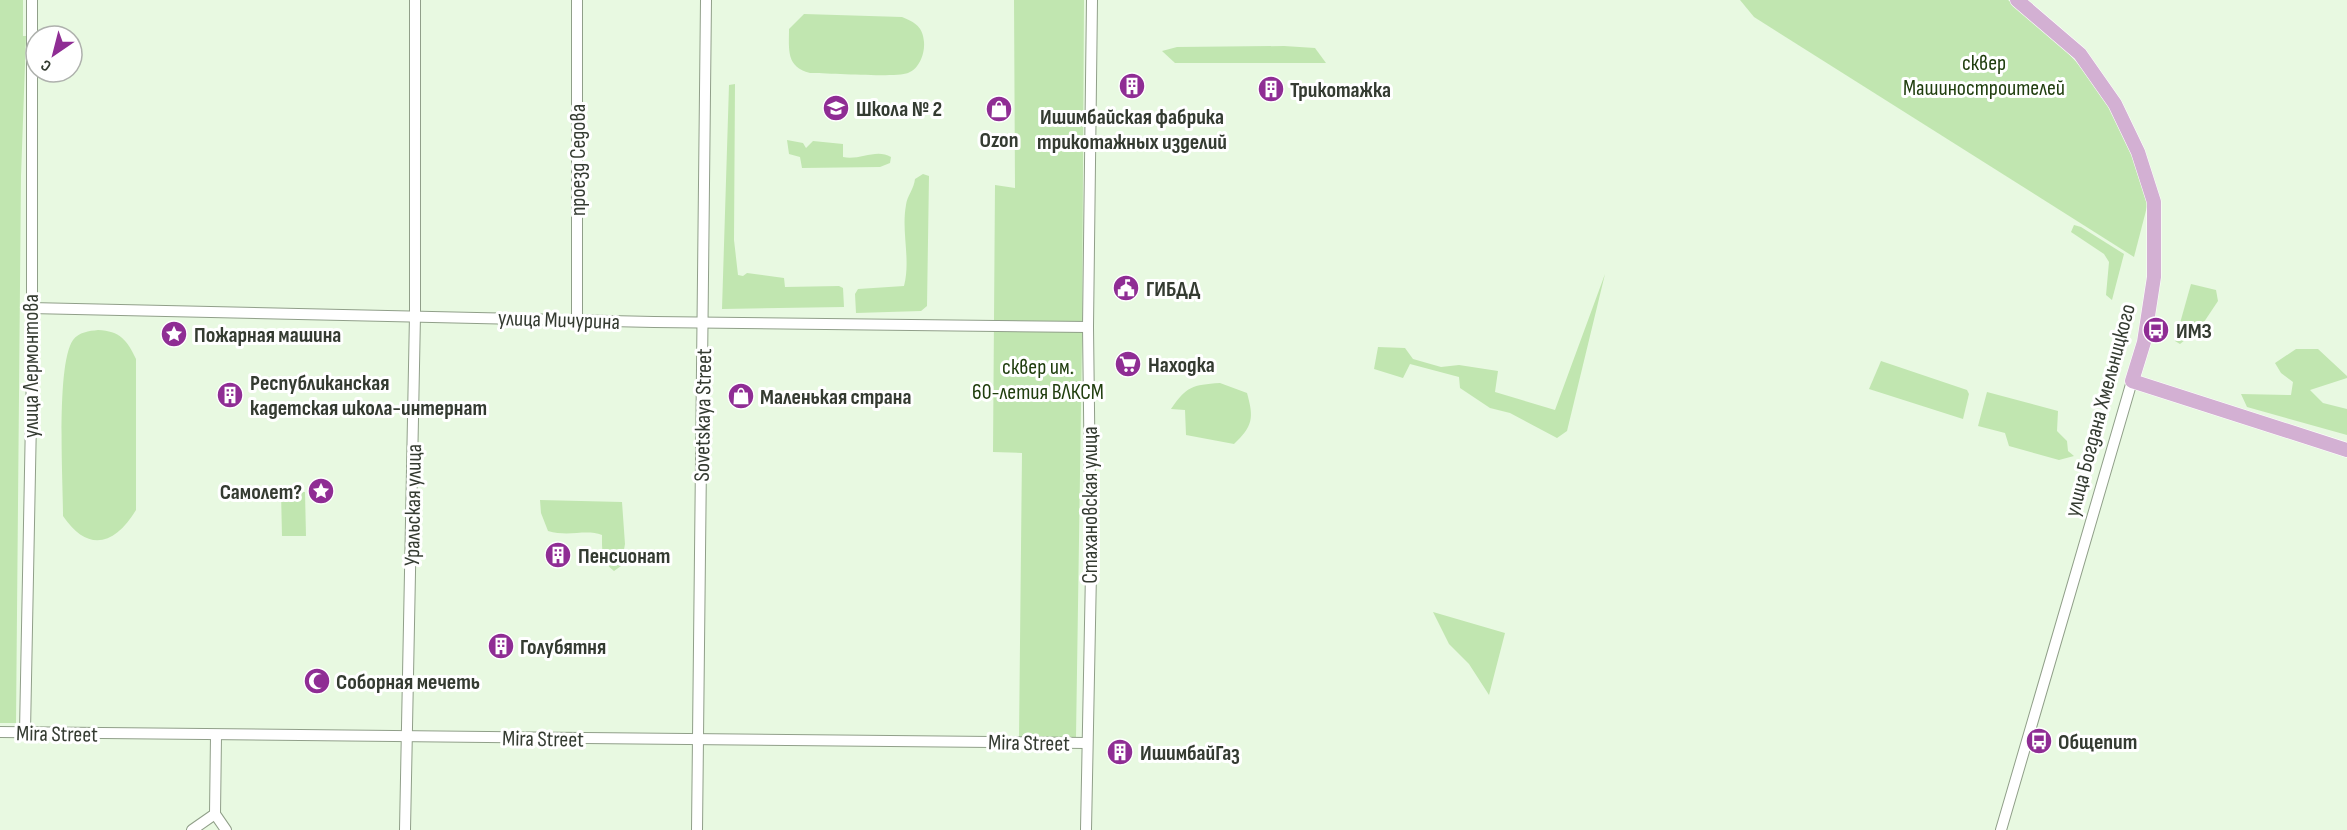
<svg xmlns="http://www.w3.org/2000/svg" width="2347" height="830" viewBox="0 0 2347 830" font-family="'Sofia Sans Condensed',sans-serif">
<rect width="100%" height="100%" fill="#e8f9e1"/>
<g fill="#c1e6b0">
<path d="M0,0H23V36H26L21,176L16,723H0Z"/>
<path d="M1014,0H1084L1082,343L1076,737L1019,738L1022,453L993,452L995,185L1015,188Z"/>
<path d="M1740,0H2008L2049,32L2099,87L2122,126L2149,199L2134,257L1754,17Z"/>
<path d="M804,14L902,17C915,22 923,27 924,42C925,54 919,69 908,73C895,78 828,73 810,73C786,67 789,50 789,29Z"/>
<path d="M1284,46L1315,48L1326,63H1175L1162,51L1177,47Z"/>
<path d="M735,84L734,240L738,275L743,276L747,273L784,278L785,287L839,286L843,288L844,307L722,309L729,85Z"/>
<path d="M787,140L803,143L806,148L813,141L843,144V157C859,161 876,148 891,157L890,163L880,167L802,168L800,157L789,154Z"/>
<path d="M923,174L929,176L927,306L921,311L856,313L855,294L858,289L904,286C911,259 901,232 906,205C907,196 914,189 915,179Z"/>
<path d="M2074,225L2081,227L2124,254L2112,300L2106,295L2109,262L2104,254L2071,232Z"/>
<path d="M1605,274L1567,431L1557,438L1510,413L1490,408L1460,388L1459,377L1410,364L1403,378L1374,369L1378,347L1405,348L1413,359L1441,367L1459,365L1498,371L1495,392L1555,410Z"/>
<path d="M2191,284L2216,290L2218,301L2200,328L2180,344L2175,341Z"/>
<path d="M98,330C120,331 127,340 136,359V510C115,545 88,553 63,516C63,481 56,364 73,340C79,332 89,331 98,330Z"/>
<path d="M2296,349H2318L2347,376V378L2310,390L2323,403L2347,409V435L2247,407L2241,394L2291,395L2293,382L2281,373L2275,363Z"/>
<path d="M1881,361L1967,390L1969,394L1963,419L1869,389Z"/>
<path d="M1220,383L1247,393C1254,418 1253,426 1234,444L1186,435L1185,410L1171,409C1187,386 1192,385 1220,383Z"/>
<path d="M1987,392L2058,411L2057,431L2067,441L2068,451L2074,456L2059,460L2009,446L2005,433L1978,426Z"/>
<path d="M281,492H305L306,536H282Z"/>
<path d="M540,500L622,502L625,544L621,566L614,571C601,561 602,550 602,535C586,529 569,537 548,531L541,513Z"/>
<path d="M1433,612L1505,633L1489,695L1469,664L1449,644Z"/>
</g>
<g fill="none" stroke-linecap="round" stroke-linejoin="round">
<defs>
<g id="minor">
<path d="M30,308L654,322L1088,327"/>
<path d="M577,320V0"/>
<path d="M0,732L1086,743"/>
<path d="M25,732L32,367V0"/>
<path d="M215,814L216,736"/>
<path d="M215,814L226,830"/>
<path d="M192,830L215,814"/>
<path d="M405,830L415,315V0"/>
<path d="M697,830L706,0"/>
<path d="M1086,830L1091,572L1088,327L1092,0"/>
<path d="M2001,830L2132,381"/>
</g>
<path id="major" d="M2017,0L2080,54L2115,104L2138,152L2154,202V277L2144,342L2132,381L2347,450"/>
</defs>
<use href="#minor" stroke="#909f89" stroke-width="12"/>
<use href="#major" stroke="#fff" stroke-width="15"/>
<use href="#minor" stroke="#fff" stroke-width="10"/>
<use href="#major" stroke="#d3b0d3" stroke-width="14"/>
</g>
<defs>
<symbol id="building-disc" viewBox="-11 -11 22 22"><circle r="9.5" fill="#8f2d94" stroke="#fff"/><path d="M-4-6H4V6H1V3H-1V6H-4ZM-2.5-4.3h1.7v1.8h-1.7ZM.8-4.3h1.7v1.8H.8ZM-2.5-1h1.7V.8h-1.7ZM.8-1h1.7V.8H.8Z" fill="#fff"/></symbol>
<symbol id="school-disc" viewBox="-11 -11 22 22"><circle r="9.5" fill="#8f2d94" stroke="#fff"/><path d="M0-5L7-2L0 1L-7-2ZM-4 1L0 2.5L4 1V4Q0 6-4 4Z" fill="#fff"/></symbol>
<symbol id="shop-disc" viewBox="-11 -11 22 22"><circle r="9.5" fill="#8f2d94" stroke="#fff"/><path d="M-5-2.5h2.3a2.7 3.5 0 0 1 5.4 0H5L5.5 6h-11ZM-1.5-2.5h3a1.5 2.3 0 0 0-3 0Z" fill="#fff"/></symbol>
<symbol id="civic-disc" viewBox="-11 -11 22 22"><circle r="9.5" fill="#8f2d94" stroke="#fff"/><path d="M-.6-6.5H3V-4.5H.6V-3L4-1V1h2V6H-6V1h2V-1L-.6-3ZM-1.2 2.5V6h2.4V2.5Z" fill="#fff"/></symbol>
<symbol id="bus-disc" viewBox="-11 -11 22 22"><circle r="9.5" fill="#8f2d94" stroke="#fff"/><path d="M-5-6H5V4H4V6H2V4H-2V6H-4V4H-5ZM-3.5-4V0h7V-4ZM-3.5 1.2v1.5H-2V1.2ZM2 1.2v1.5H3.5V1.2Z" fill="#fff"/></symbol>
<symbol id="sight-disc" viewBox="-11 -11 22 22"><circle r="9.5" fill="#8f2d94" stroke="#fff"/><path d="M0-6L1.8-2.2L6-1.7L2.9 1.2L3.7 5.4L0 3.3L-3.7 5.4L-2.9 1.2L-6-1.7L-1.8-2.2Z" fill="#fff"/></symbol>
<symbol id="supermarket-disc" viewBox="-11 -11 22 22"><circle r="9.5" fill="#8f2d94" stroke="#fff"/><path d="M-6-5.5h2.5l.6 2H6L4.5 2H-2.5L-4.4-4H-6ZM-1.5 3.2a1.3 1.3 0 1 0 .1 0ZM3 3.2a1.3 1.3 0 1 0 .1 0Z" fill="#fff"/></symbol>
<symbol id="mosque-disc" viewBox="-11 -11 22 22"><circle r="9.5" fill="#8f2d94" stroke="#fff"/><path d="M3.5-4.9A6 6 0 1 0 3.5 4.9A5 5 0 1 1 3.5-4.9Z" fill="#fff"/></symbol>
</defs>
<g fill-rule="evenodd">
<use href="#building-disc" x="1117" y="71" width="30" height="30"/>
<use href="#building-disc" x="1256" y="74" width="30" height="30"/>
<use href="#school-disc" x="821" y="93" width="30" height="30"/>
<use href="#shop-disc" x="984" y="94" width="30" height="30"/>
<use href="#civic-disc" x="1111" y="273" width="30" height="30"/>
<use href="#bus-disc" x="2141" y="315" width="30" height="30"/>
<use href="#sight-disc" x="159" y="319" width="30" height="30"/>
<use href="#supermarket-disc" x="1113" y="349" width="30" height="30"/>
<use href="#building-disc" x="215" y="380" width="30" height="30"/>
<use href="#shop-disc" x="726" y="381" width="30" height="30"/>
<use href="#sight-disc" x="306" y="476" width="30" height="30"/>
<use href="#building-disc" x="543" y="540" width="30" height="30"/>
<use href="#building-disc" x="486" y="631" width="30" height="30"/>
<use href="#mosque-disc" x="302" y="666" width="30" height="30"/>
<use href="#bus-disc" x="2024" y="726" width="30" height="30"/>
<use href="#building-disc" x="1105" y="737" width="30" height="30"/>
</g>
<g text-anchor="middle" stroke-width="6" stroke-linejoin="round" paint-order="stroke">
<g font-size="22" fill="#203e0e" stroke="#fff">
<text x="1984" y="70">сквер<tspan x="1984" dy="25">Машиностроителей</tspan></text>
<text x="1038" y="374">сквер им.<tspan x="1038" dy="25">60-летия ВЛКСМ</tspan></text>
</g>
<g font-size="22" font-weight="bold" fill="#343b31" stroke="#fff" text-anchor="start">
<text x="1290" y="97">Трикотажка</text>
<text x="856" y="116">Школа № 2</text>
<text x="1132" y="124" text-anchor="middle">Ишимбайская фабрика<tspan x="1132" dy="25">трикотажных изделий</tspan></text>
<text x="999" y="147" text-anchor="middle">Ozon</text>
<text x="1146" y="296">ГИБДД</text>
<text x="2176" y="338">ИМЗ</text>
<text x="194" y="342">Пожарная машина</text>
<text x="1148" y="372">Находка</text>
<text x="250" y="390">Республиканская<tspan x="250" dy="25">кадетская школа-интернат</tspan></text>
<text x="760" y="404">Маленькая страна</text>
<text x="302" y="499" text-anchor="end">Самолет?</text>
<text x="578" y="563">Пенсионат</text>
<text x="520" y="654">Голубятня</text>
<text x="336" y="689">Соборная мечеть</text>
<text x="2058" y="749">Общепит</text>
<text x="1140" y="760">ИшимбайГаз</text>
</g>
<g font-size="22" fill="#343b31" stroke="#fff">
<text transform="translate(577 160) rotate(-90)" y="8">проезд Седова</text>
<text transform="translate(559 319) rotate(2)" y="8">улица Мичурина</text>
<text transform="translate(30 366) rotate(-90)" y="8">улица Лермонтова</text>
<text transform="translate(2099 410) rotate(-75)" y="8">улица Богдана Хмельницкого</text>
<text transform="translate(702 415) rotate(-89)" y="8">Sovetskaya Street</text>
<text transform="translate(412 505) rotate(-89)" y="8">Уральская улица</text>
<text transform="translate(1089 505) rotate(-90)" y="8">Стахановская улица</text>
<text transform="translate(57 733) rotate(1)" y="8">Mira Street</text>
<text transform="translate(543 738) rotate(1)" y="8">Mira Street</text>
<text transform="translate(1029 742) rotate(1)" y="8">Mira Street</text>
</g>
</g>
<g transform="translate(54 54) rotate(215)"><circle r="28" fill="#ffffff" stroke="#aeb1ad" stroke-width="1.5"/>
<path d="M0-4.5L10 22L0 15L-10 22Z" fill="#8f2d94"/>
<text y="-9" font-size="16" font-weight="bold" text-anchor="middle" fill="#343b31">С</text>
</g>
</svg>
